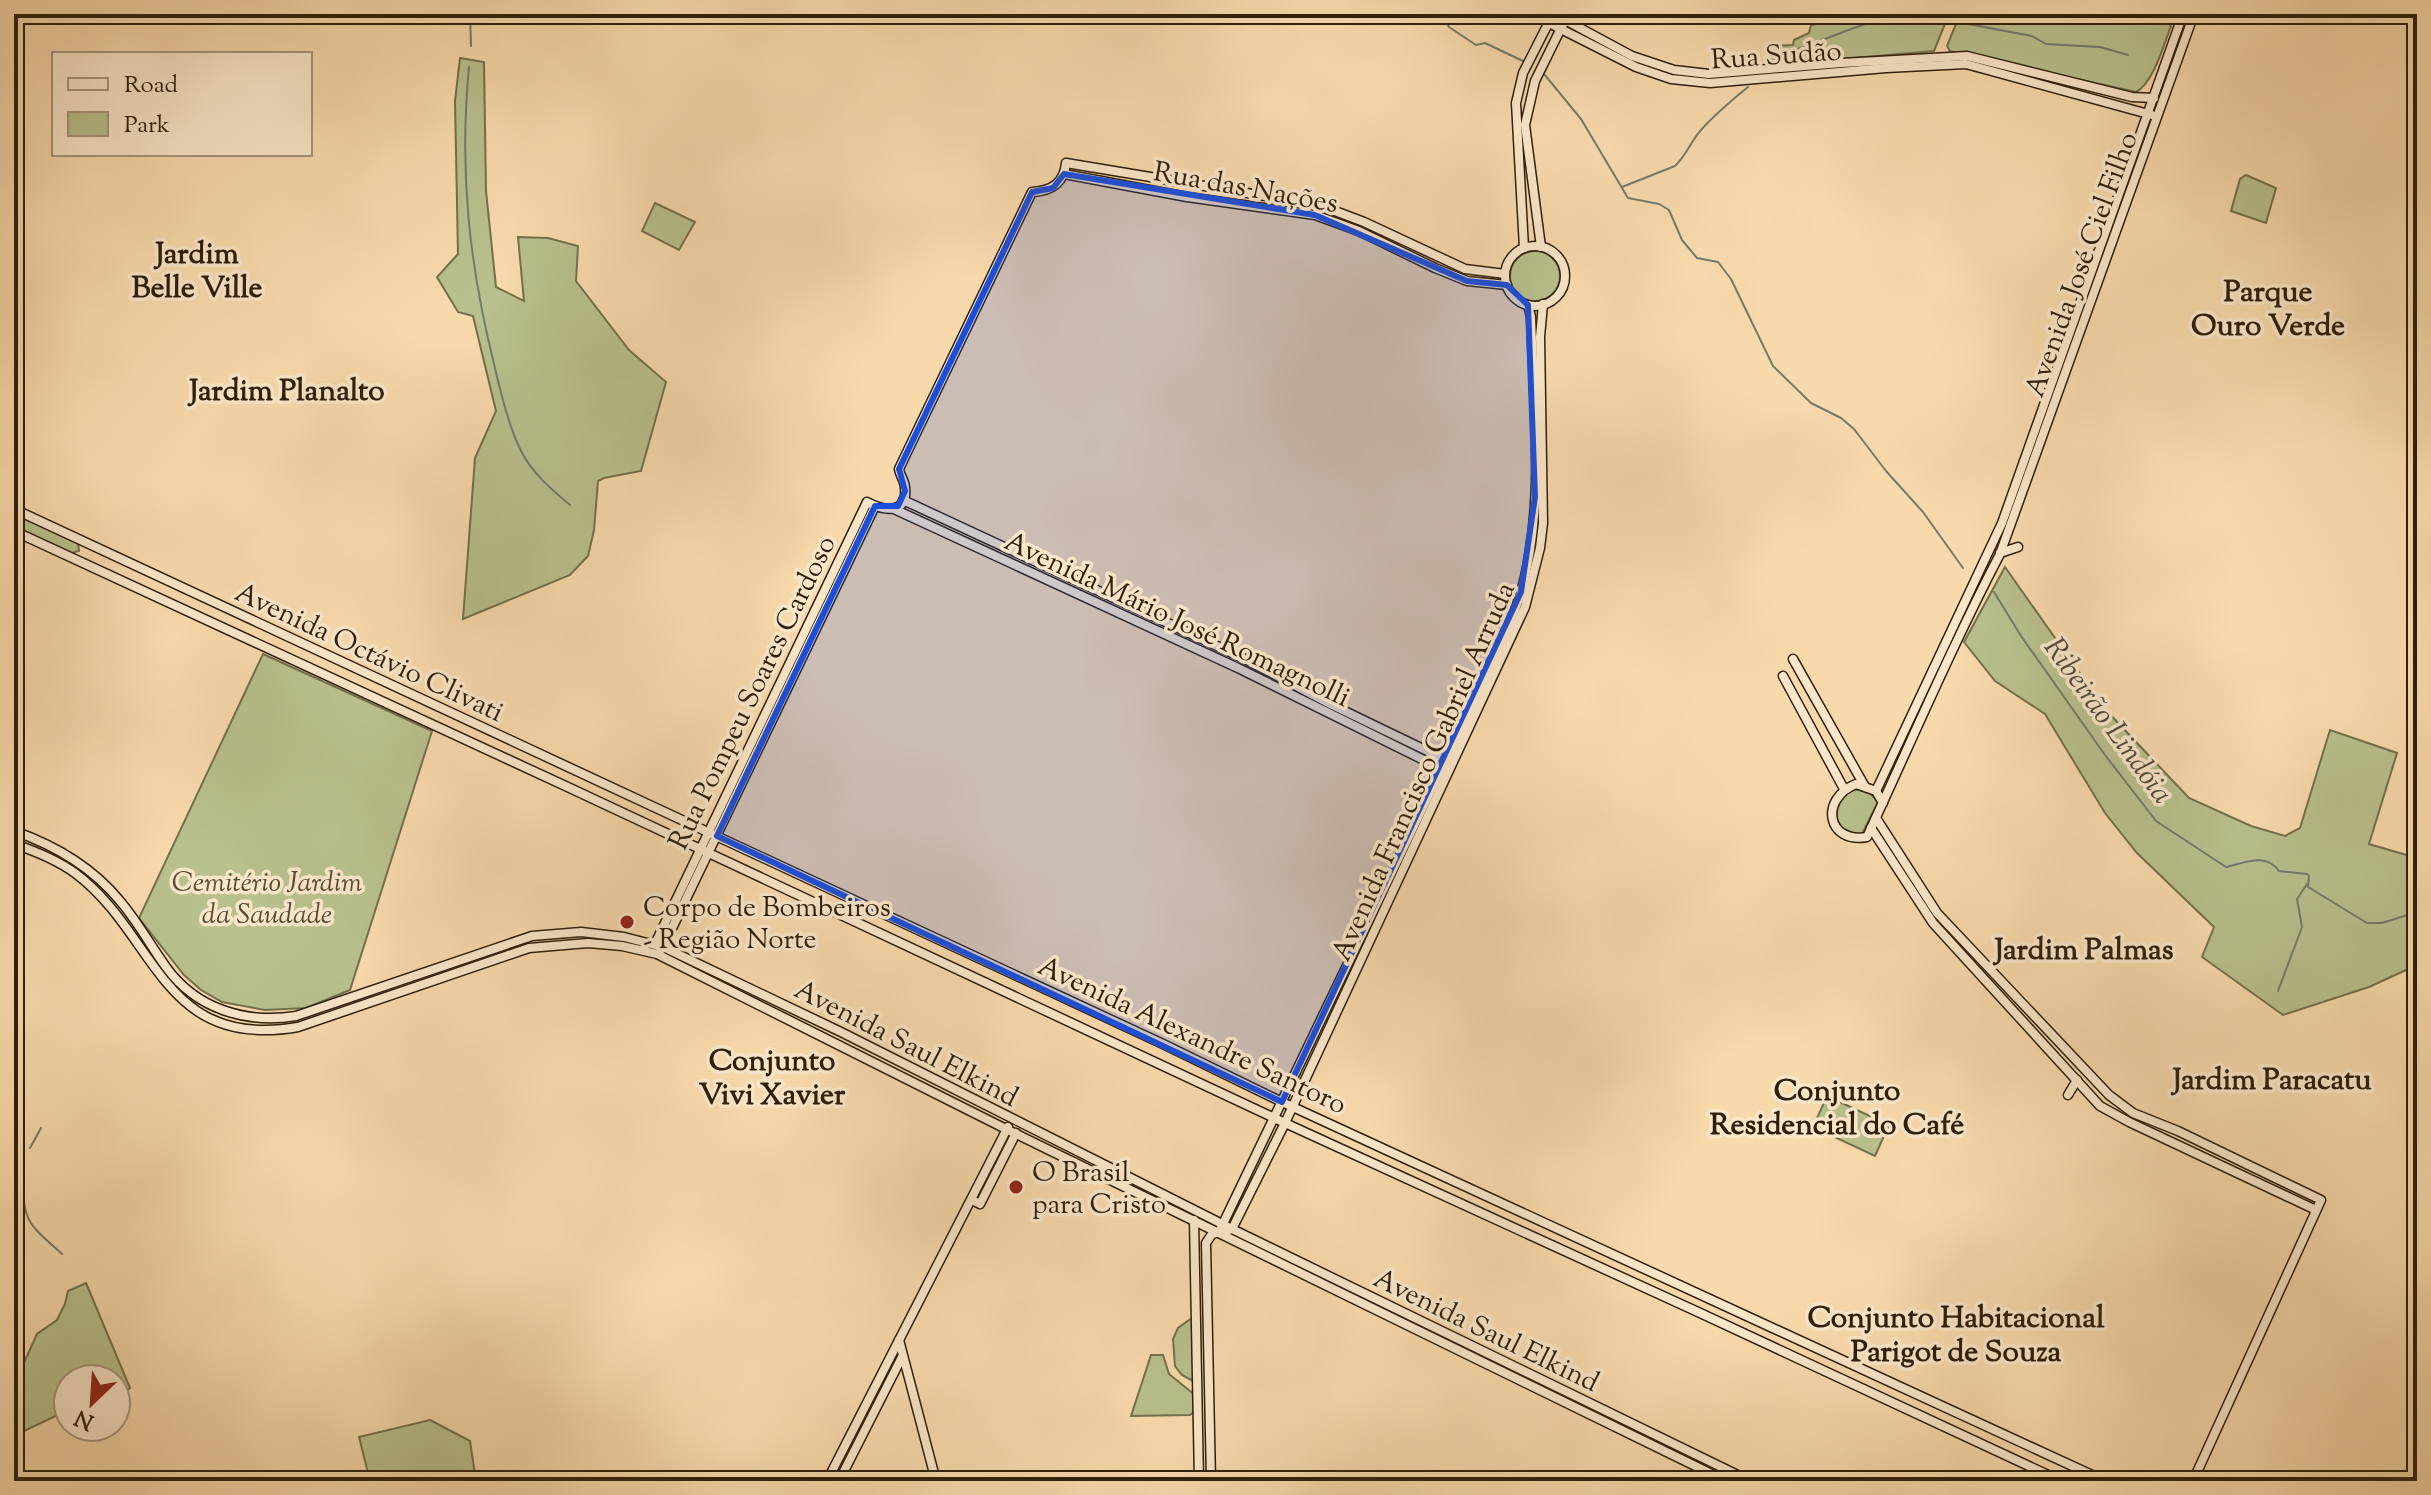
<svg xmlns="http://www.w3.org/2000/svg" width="2431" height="1495" viewBox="0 0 2431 1495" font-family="'Sorts Mill Goudy',serif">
<rect width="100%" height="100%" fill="#f8d9ac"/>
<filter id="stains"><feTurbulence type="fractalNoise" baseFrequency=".0025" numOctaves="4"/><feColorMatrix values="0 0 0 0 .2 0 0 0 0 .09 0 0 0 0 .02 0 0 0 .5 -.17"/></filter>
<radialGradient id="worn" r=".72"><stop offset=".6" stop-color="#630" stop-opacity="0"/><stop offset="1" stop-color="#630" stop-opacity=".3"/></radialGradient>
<g fill="#b8c08d" stroke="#73704c" stroke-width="2">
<path d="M1838,14H1949L1934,51L1772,65L1773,46L1793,45L1794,40L1809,33L1811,25L1834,21Z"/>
<path d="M1960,14H2063L2074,16C2096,13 2158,7 2171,26C2164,44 2153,84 2136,92L1950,51L1947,46Z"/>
<path d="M460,58L484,62L486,191L496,287L524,301L518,237L548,238L578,246L576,281L629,350L666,382L641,471L604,478L598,481L594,530L588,556L570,575L463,619L475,458L496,411L473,316L458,312L437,277L458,254L455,101Z"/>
<path d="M2246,175L2276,188L2266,223L2231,211L2240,179Z"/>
<path d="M655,203L695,222L679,250L642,231Z"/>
<circle cx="1535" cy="276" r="25"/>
<path d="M14,514L78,543L79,551L71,553L14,526Z"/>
<path d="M2005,567L2105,709L2189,798L2251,826L2285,836L2300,828L2330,730L2397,753L2369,844L2417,858V965L2369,987L2283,1015L2202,957L2214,927L2137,853L2105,813L2045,714L1995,681L1964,642Z"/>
<path d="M263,654L432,731L350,990L306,1008L265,1010L222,1002L201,990L184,975L139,918Z"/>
<path d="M1858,789L1868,791L1878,802L1862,834H1856L1841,828C1831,811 1838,793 1858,789Z"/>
<path d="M1827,1096L1889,1125L1875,1156L1813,1127Z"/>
<path d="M86,1283L130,1388L116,1400V1379H68V1410L22,1432L14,1424V1374L23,1365L37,1334L57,1320L65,1304L68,1291Z"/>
<path d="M1192,1318L1193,1381L1182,1375L1175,1366L1173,1339L1178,1328Z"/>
<path d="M1151,1355H1163L1169,1374L1195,1395L1194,1412L1190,1415L1131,1416Z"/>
<path d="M430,1420L470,1441L476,1481H370L359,1437Z"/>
</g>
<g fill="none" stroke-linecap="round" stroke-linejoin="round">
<g stroke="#727b6f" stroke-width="2">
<path d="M470,14L471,46"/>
<path d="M1443,14L1449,27L1476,45L1485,43L1523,61"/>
<path d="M1957,22L2032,36L2046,44L2100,47L2128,55"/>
<path d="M1770,64C1786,51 1801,48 1820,41C1860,25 1902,7 1945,19"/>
<path d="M469,67C459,171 469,263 494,364C501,393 508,424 521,451C532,473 552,490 570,505"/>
<path d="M1544,74L1581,119L1628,198L1659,204L1669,210L1682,240L1697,258L1718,262L1731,279L1773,366L1811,403L1841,418L1854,429L1886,471L1923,512L1963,568"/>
<path d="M1622,187L1675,166C1686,156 1691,141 1701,130C1715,114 1731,101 1748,87"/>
<path d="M1994,592L2021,636L2105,755L2156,821L2226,867C2244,863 2266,852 2279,871L2307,874L2309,876L2308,887L2367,923H2382L2417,912"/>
<path d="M2278,991L2302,927L2297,899L2307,884"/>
<path d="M30,1148L41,1128"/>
<path d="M21,1173C25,1223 25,1221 62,1254"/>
</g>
<defs>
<g id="secondary">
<path d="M1554,14L1632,56L1674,70L1709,74L1841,63L1967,56L2132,97L2154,98"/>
<path d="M1549,23L1636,67L1671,79L1710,83L1886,68L1966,64L2152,115"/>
<path d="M1064,174L1187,197L1315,215L1359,231L1435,268L1467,281L1507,285"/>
<circle cx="1535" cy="276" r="30"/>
<path d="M1541,247L1525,125L1535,81L1568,14"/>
<path d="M1524,248L1516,103L1523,73L1551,18"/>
<path d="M903,500L1243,658L1330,704L1446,760L1448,764"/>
<path d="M14,509L1163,1044L1282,1102L2105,1481"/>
<path d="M894,509L1238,668L1442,769"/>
<path d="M14,531L572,789L1285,1123L1698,1312L2061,1481"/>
<path d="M2000,553L2018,547"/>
<path d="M1793,659L1864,785"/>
<path d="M1783,676L1844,789"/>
<path d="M1876,791L2002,523L2183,14"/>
<path d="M1883,803L1876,791L1856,784C1819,799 1827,844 1867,837C1911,742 1952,646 2000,554L2194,14"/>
<path d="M1876,818L1937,913L2109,1095L2133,1113L2178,1131L2321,1200L2193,1481"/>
<path d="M1871,828L1933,923L2100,1106L2129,1122L2316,1210"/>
<path d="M14,831C54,845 93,868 120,901C138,922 150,945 166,967C196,1009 246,1024 296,1016L532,936L581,932L624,937L663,947L841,1032L1232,1229L1750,1481"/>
<path d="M14,844C35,851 57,860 75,873C157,934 161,1051 298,1027L529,948L588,943L622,946L657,954L1006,1129L1726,1481"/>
<path d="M655,944L867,502C882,510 908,516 905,488C905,481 900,476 899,469L909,448L1032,192C1052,191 1064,183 1066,163L1319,205L1364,222L1465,269L1505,274"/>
<path d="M662,949L875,506"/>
<path d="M2068,1095L2077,1080"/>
<path d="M972,1200L980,1204L1016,1133"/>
<path d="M1194,1220L1199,1481"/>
<path d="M1221,1228L1497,653C1506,632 1516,611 1522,589C1545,502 1534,407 1531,317L1528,305"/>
<path d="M899,1340L936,1481"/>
<path d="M827,1481L1008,1127"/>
<path d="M839,1481L902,1357"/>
<path d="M1211,1481L1206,1243L1212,1234L1232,1229L1285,1123L1525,607L1540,548L1543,523L1540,337L1543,304"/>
</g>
</defs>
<use href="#secondary" stroke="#2e1f0b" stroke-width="11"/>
<use href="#secondary" stroke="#fae6c9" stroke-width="8"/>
</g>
<path fill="#1d4ed8" fill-opacity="0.2" stroke="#1d4ed8" stroke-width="6" stroke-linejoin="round" d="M1064,174L1315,215L1467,281L1507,285L1528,305L1535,497L1521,592L1282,1102L717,836L875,506H898L905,491L899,469L1032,192L1053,188Z"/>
<g fill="#8f2418" stroke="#fae6c9" stroke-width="3">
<circle cx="627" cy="922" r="8"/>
<circle cx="1016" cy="1187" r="8"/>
</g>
<g text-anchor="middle" stroke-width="7" stroke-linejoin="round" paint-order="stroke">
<g font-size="28" fill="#2e1f0b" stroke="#fae6c9">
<text transform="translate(1776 54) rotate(-4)" y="10">Rua Sudão</text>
<text transform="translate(1246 186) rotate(10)" y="10">Rua das Nações</text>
<text transform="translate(2080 264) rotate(-70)" y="10">Avenida José Ciel Filho</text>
<text transform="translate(1178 618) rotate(25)" y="10">Avenida Mário José Romagnolli</text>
<text transform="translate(370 651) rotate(25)" y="10">Avenida Octávio Clivati</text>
<text transform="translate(751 692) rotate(-64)" y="10">Rua Pompeu Soares Cardoso</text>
<text transform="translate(1422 771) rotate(-66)" y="10">Avenida Francisco Gabriel Arruda</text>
<text transform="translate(1193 1034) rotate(25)" y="10">Avenida Alexandre Santoro</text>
<text transform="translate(907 1042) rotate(27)" y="10">Avenida Saul Elkind</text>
<text transform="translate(1487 1329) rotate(26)" y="10">Avenida Saul Elkind</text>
</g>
<g font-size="28" font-style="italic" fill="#574f32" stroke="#fae6c9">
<text x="267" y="891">Cemitério Jardim<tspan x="267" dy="32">da Saudade</tspan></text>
</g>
<g font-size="28" fill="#2e1f0b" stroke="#fae6c9" text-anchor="start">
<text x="643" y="916">Corpo de Bombeiros<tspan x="643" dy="32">- Região Norte</tspan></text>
<text x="1032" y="1181">O Brasil<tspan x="1032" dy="32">para Cristo</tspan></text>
</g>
<g font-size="30" font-weight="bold" fill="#2e1f0b" stroke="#fae6c9">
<text x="197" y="263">Jardim<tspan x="197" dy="34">Belle Ville</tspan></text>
<text x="2268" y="301">Parque<tspan x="2268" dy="34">Ouro Verde</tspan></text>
<text x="287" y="400">Jardim Planalto</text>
<text x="2084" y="959">Jardim Palmas</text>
<text x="772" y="1070">Conjunto<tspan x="772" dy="34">Vivi Xavier</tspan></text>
<text x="2272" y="1089">Jardim Paracatu</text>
<text x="1837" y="1100">Conjunto<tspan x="1837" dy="34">Residencial do Café</tspan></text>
<text x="1956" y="1327">Conjunto Habitacional<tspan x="1956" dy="34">Parigot de Souza</tspan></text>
</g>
<g font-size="30" font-style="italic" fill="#504d3d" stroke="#fae6c9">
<text transform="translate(2109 720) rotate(54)" y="10">Ribeirão Lindóia</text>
</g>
</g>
<rect width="2431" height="1495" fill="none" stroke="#f8d9ac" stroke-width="48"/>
<rect x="16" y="16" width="2399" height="1463" fill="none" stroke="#2e1f0b" stroke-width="4"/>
<rect x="24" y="24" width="2383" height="1447" fill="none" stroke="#2e1f0b" stroke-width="2"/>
<rect x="52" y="52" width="260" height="104" fill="#fae6c9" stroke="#a8967d" stroke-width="2"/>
<rect x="68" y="78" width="40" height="12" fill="#fae6c9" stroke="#a8967d" stroke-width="2"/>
<text x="124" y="92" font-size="24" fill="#2e1f0b">Road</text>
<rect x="68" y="112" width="40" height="24" fill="#b8c08d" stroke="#a8967d" stroke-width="2"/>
<text x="124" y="132" font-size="24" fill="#2e1f0b">Park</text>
<g transform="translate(92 1403) rotate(205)"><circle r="38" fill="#fae6c9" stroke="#a8967d" stroke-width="2"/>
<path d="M0-6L14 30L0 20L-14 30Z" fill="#8f2418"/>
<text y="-12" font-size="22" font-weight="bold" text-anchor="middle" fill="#2e1f0b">N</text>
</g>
<rect width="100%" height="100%" filter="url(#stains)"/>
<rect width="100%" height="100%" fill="url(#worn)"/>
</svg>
